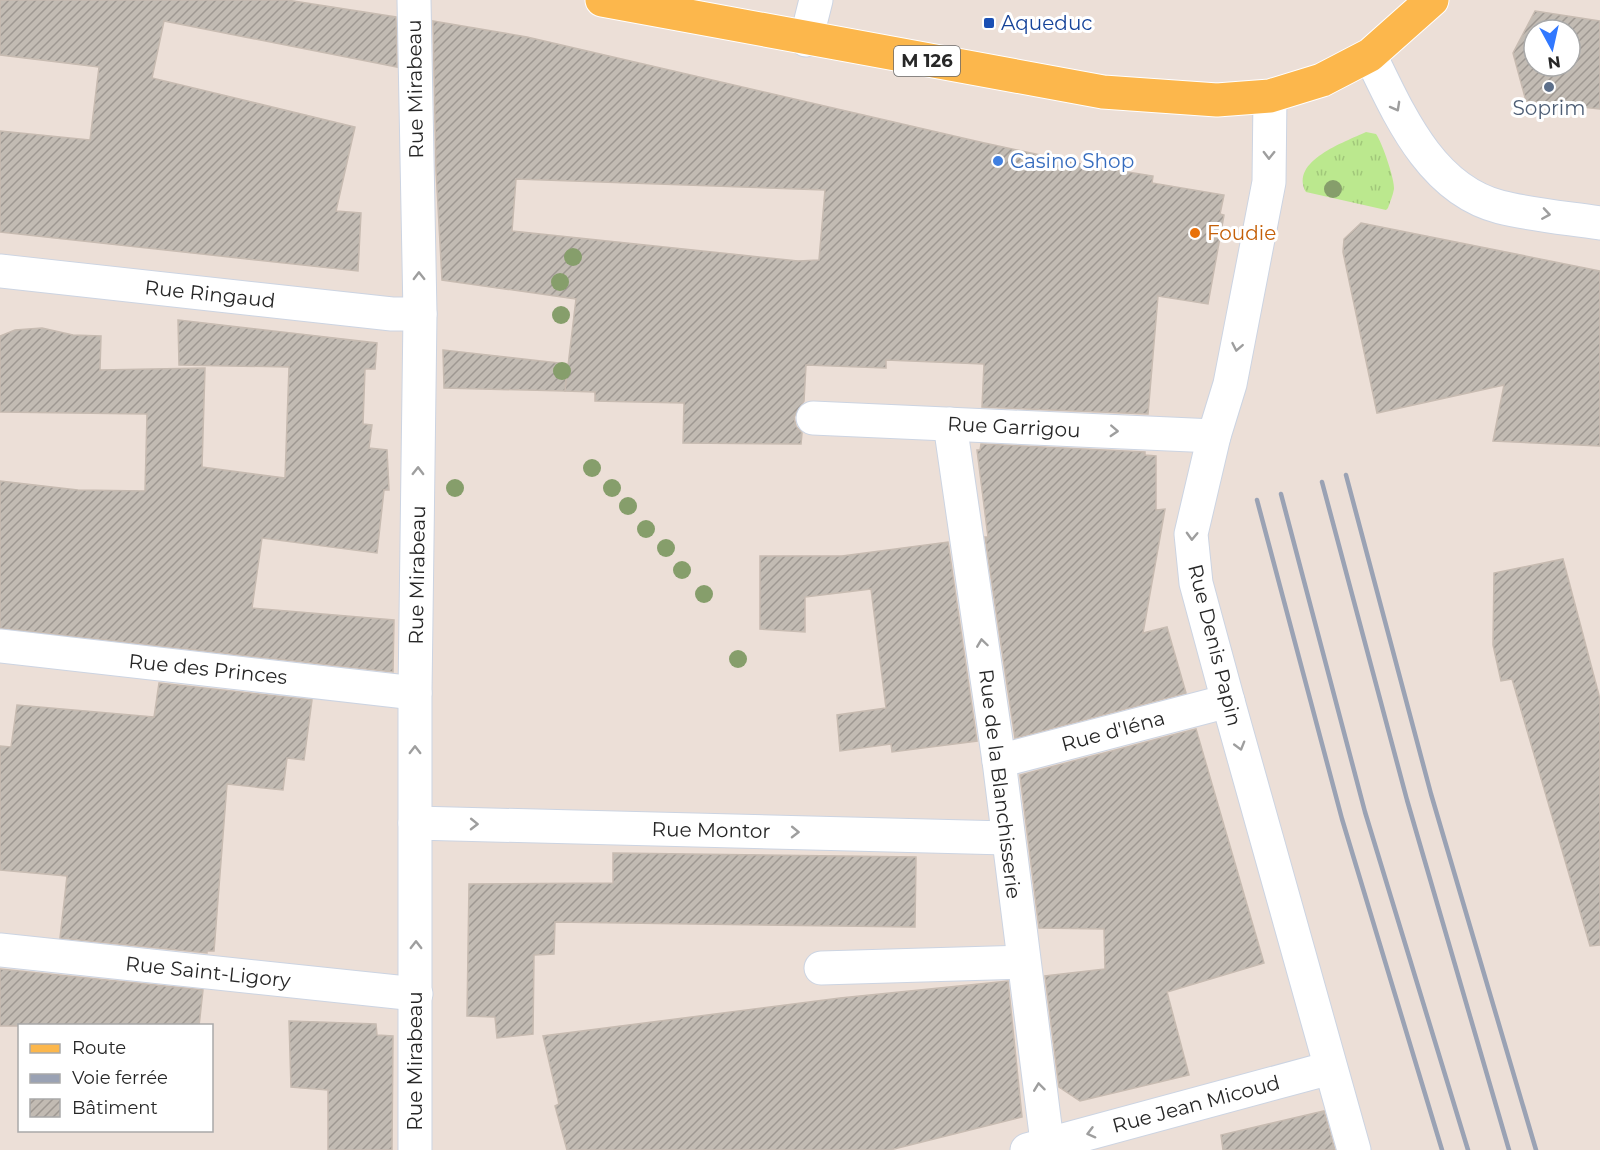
<svg xmlns="http://www.w3.org/2000/svg" width="1600" height="1150" viewBox="0 0 1600 1150" font-family="Montserrat,sans-serif">
<defs>
<pattern id="grass-tufts" width="24" height="20" patternUnits="userSpaceOnUse" patternTransform="scale(1.5)"><rect width="24" height="20" fill="#bbe88e"/><path d="M3 7l-1-3M5 7V3M7 7l1-3M15 17l-1-3M17 17v-4M19 17l1-3" fill="none" stroke="#a1c77a"/></pattern>
<pattern id="building-hatch" width="6" height="6" patternUnits="userSpaceOnUse" patternTransform="scale(1.5)"><rect width="6" height="6" fill="#c2bbb3"/><path d="M-1 1l2-2M0 6l6-6M5 7l2-2" fill="none" stroke="#9e9892"/></pattern>
</defs>
<rect width="100%" height="100%" fill="#ecdfd7"/>
<path fill="url(#grass-tufts)" d="M1366,132L1376,134C1382,142 1395,180 1394,189C1393,195 1390,202 1388,208L1386,210L1306,192C1289,161 1345,142 1366,132Z"/>
<g fill="url(#building-hatch)" stroke="#c7bbb1" stroke-width="1.5" fill-rule="evenodd">
<path d="M0,0H287L396,17L397,67L164,21L152,78L355,127L336,211L361,213L358,271L0,232V131L90,140L99,67L0,55Z"/>
<path d="M1535,11L1600,21V109L1526,101L1513,53ZM1534,30H1570V66H1534Z"/>
<path d="M433,21L527,37L980,142L1091,166L1153,176L1152,183L1224,195L1220,214L1224,215L1208,304L1158,296L1148,414L982,407L984,364L886,360V368L806,365L804,401L794,417L796,426L802,433L801,444L683,443L684,403L595,401V392L565,391L576,299L442,280L436,170ZM516,179L825,190L819,260L798,261L512,231Z"/>
<path d="M1361,223L1600,271V446L1493,441L1504,385L1377,413L1343,252L1344,239Z"/>
<path d="M178,320L377,343L375,369H365L363,424L372,425L369,448L387,450L389,490H384L377,553L262,538L252,608L394,620L393,672L0,628V481L78,490L145,491L147,414L0,412V336L15,330L42,328L73,335L101,336L100,370L205,368L202,467L285,478L289,367L179,365Z"/>
<path d="M443,350L567,364L565,391L444,388Z"/>
<path d="M981,444L1145,452V455L1156,456V510L1165,509L1143,633L1167,627L1186,693L1015,738L985,537H988L977,450H980Z"/>
<path d="M948,542L977,741L892,752L891,744L840,751L837,715L886,708L871,589L805,597V632L760,629V556H842Z"/>
<path d="M1563,559L1600,699V945L1590,946L1512,679L1501,681L1493,645L1494,573Z"/>
<path d="M159,683L312,700L304,760L287,758L283,790L227,784L214,951H207V953L60,938L67,876L0,870V746L11,747L17,705L154,717Z"/>
<path d="M1196,729L1264,963L1167,992L1189,1075L1080,1101L1059,1087L1045,976L1105,969L1104,929L1039,928L1020,775Z"/>
<path d="M613,853L916,857L915,927L555,922L554,954L534,955L533,1034L497,1038L495,1017L467,1016L469,884L613,883Z"/>
<path d="M0,969L203,990L199,1026H0Z"/>
<path d="M1008,981L1022,1117L890,1150H567L555,1106L559,1104L543,1036L840,998Z"/>
<path d="M289,1021L376,1024L377,1035L393,1036L392,1150H328V1090L291,1087Z"/>
<path d="M1324,1111L1335,1150H1223L1221,1135Z"/>
</g>
<g fill="none" stroke-linecap="round" stroke-linejoin="round">
<defs>
<g id="minor">
<path d="M414,0L420,314L415,693V1150"/>
<path d="M806,40L816,0"/>
<path d="M1370,55C1399,114 1430,189 1500,207C1532,215 1567,218 1600,223"/>
<path d="M1270,96L1269,182L1230,384L1214,436L1191,534L1196,583L1228,701L1354,1150"/>
<path d="M0,271L392,314H420"/>
<path d="M813,418L1214,436"/>
<path d="M950,424L999,761L1048,1150"/>
<path d="M0,646L415,693"/>
<path d="M999,761L1228,701"/>
<path d="M415,823L1007,838"/>
<path d="M0,950L416,994"/>
<path d="M821,968L1023,962"/>
<path d="M1027,1150L1330,1068"/>
</g>
<path id="major" d="M602,0L1103,92L1217,100L1270,96L1322,80L1370,55L1432,0"/>
</defs>
<use href="#minor" stroke="#ccd4e2" stroke-width="35"/>
<use href="#major" stroke="#fff" stroke-width="35"/>
<use href="#minor" stroke="#fff" stroke-width="33"/>
<use href="#major" stroke="#fcb74c" stroke-width="33"/>
<g stroke="#9aa2b4" stroke-width="4.5">
<path d="M1346,475L1431,794L1536,1150"/>
<path d="M1322,482L1407,800L1509,1150"/>
<path d="M1281,494L1365,812L1468,1150"/>
<path d="M1257,500L1342,819L1442,1150"/>
</g>
</g>
<g fill="#869e6b">
<circle cx="1333" cy="189" r="9"/>
<circle cx="573" cy="257" r="9"/>
<circle cx="560" cy="282" r="9"/>
<circle cx="561" cy="315" r="9"/>
<circle cx="562" cy="371" r="9"/>
<circle cx="592" cy="468" r="9"/>
<circle cx="455" cy="488" r="9"/>
<circle cx="612" cy="488" r="9"/>
<circle cx="628" cy="506" r="9"/>
<circle cx="646" cy="529" r="9"/>
<circle cx="666" cy="548" r="9"/>
<circle cx="682" cy="570" r="9"/>
<circle cx="704" cy="594" r="9"/>
<circle cx="738" cy="659" r="9"/>
</g>
<defs><path id="oneway-chevron" d="M-2-3.5L2.5 0L-2 3.5" fill="none" stroke-width="1.6" stroke-linecap="round" stroke-linejoin="round" transform="scale(1.5)"/></defs>
<g stroke="#9e9e9e">
<use href="#oneway-chevron" transform="translate(1396 107) rotate(61)"/>
<use href="#oneway-chevron" transform="translate(1269 155) rotate(91)"/>
<use href="#oneway-chevron" transform="translate(1546 214) rotate(9)"/>
<use href="#oneway-chevron" transform="translate(419 276) rotate(-91)"/>
<use href="#oneway-chevron" transform="translate(1237 347) rotate(101)"/>
<use href="#oneway-chevron" transform="translate(1114 431) rotate(3)"/>
<use href="#oneway-chevron" transform="translate(418 471) rotate(-89)"/>
<use href="#oneway-chevron" transform="translate(1192 536) rotate(92)"/>
<use href="#oneway-chevron" transform="translate(982 643) rotate(-98)"/>
<use href="#oneway-chevron" transform="translate(1240 746) rotate(74)"/>
<use href="#oneway-chevron" transform="translate(415 750) rotate(-90)"/>
<use href="#oneway-chevron" transform="translate(474 824) rotate(1)"/>
<use href="#oneway-chevron" transform="translate(795 832) rotate(1)"/>
<use href="#oneway-chevron" transform="translate(416 945) rotate(-90)"/>
<use href="#oneway-chevron" transform="translate(1039 1087) rotate(-97)"/>
<use href="#oneway-chevron" transform="translate(1091 1133) rotate(165)"/>
</g>
<rect fill="#1a4fb4" stroke="#fff" stroke-width="2" x="983" y="17" width="12" height="12" rx="3"/>
<circle fill="#5c6f8a" stroke="#fff" stroke-width="2" cx="1549" cy="87" r="6"/>
<circle fill="#3f7fe0" stroke="#fff" stroke-width="2" cx="998" cy="161" r="6"/>
<circle fill="#e8710a" stroke="#fff" stroke-width="2" cx="1195" cy="233" r="6"/>
<g text-anchor="middle" stroke-width="6" stroke-linejoin="round" paint-order="stroke">
<rect fill="#fff" stroke="#686868" stroke-width="1.5" x="894" y="46" width="66" height="30" rx="4.5"/>
<g font-size="18" font-weight="bold" fill="#272727">
<text x="927" y="67">M 126</text>
</g>
<g font-size="20" fill="#164399" stroke="#fff" text-anchor="start">
<text x="1001" y="30">Aqueduc</text>
</g>
<g font-size="20" fill="#272727" stroke="#fff">
<text transform="translate(415 89) rotate(-91)" y="7">Rue Mirabeau</text>
<text transform="translate(210 294) rotate(6)" y="7">Rue Ringaud</text>
<text transform="translate(1014 427) rotate(3)" y="7">Rue Garrigou</text>
<text transform="translate(417 575) rotate(-89)" y="7">Rue Mirabeau</text>
<text transform="translate(1215 645) rotate(76)" y="7">Rue Denis Papin</text>
<text transform="translate(208 669) rotate(6)" y="7">Rue des Princes</text>
<text transform="translate(1113 731) rotate(-15)" y="7">Rue d'Iéna</text>
<text transform="translate(1000 784) rotate(83)" y="7">Rue de la Blanchisserie</text>
<text transform="translate(711 830) rotate(1)" y="7">Rue Montor</text>
<text transform="translate(208 972) rotate(6)" y="7">Rue Saint-Ligory</text>
<text transform="translate(415 1061) rotate(-90)" y="7">Rue Mirabeau</text>
<text transform="translate(1196 1104) rotate(-15)" y="7">Rue Jean Micoud</text>
</g>
<g font-size="20" fill="#4e5e75" stroke="#fff">
<text x="1549" y="115">Soprim</text>
</g>
<g font-size="20" fill="#366cbe" stroke="#fff" text-anchor="start">
<text x="1010" y="168">Casino Shop</text>
</g>
<g font-size="20" fill="#c56008" stroke="#fff" text-anchor="start">
<text x="1207" y="240">Foudie</text>
</g>
</g>
<rect x="18" y="1024" width="195" height="108" fill="#ffffff" stroke="#a9a9a9" stroke-width="1.5"/>
<rect x="30" y="1044" width="30" height="9" fill="#fcb74c" stroke="#a9a9a9" stroke-width="1.5"/>
<text x="72" y="1054" font-size="18" fill="#272727">Route</text>
<rect x="30" y="1074" width="30" height="9" fill="#9aa2b4" stroke="#a9a9a9" stroke-width="1.5"/>
<text x="72" y="1084" font-size="18" fill="#272727">Voie ferrée</text>
<rect x="30" y="1099" width="30" height="18" fill="url(#building-hatch)" stroke="#a9a9a9" stroke-width="1.5"/>
<text x="72" y="1114" font-size="18" fill="#272727">Bâtiment</text>
<g transform="translate(1552 48) rotate(172)"><circle r="28" fill="#ffffff" stroke="#a9a9a9" stroke-width="1.5"/>
<path d="M0-4.5L10 22L0 15L-10 22Z" fill="#3178ff"/>
<text y="-9" font-size="16" font-weight="bold" text-anchor="middle" fill="#272727">N</text>
</g>
</svg>
